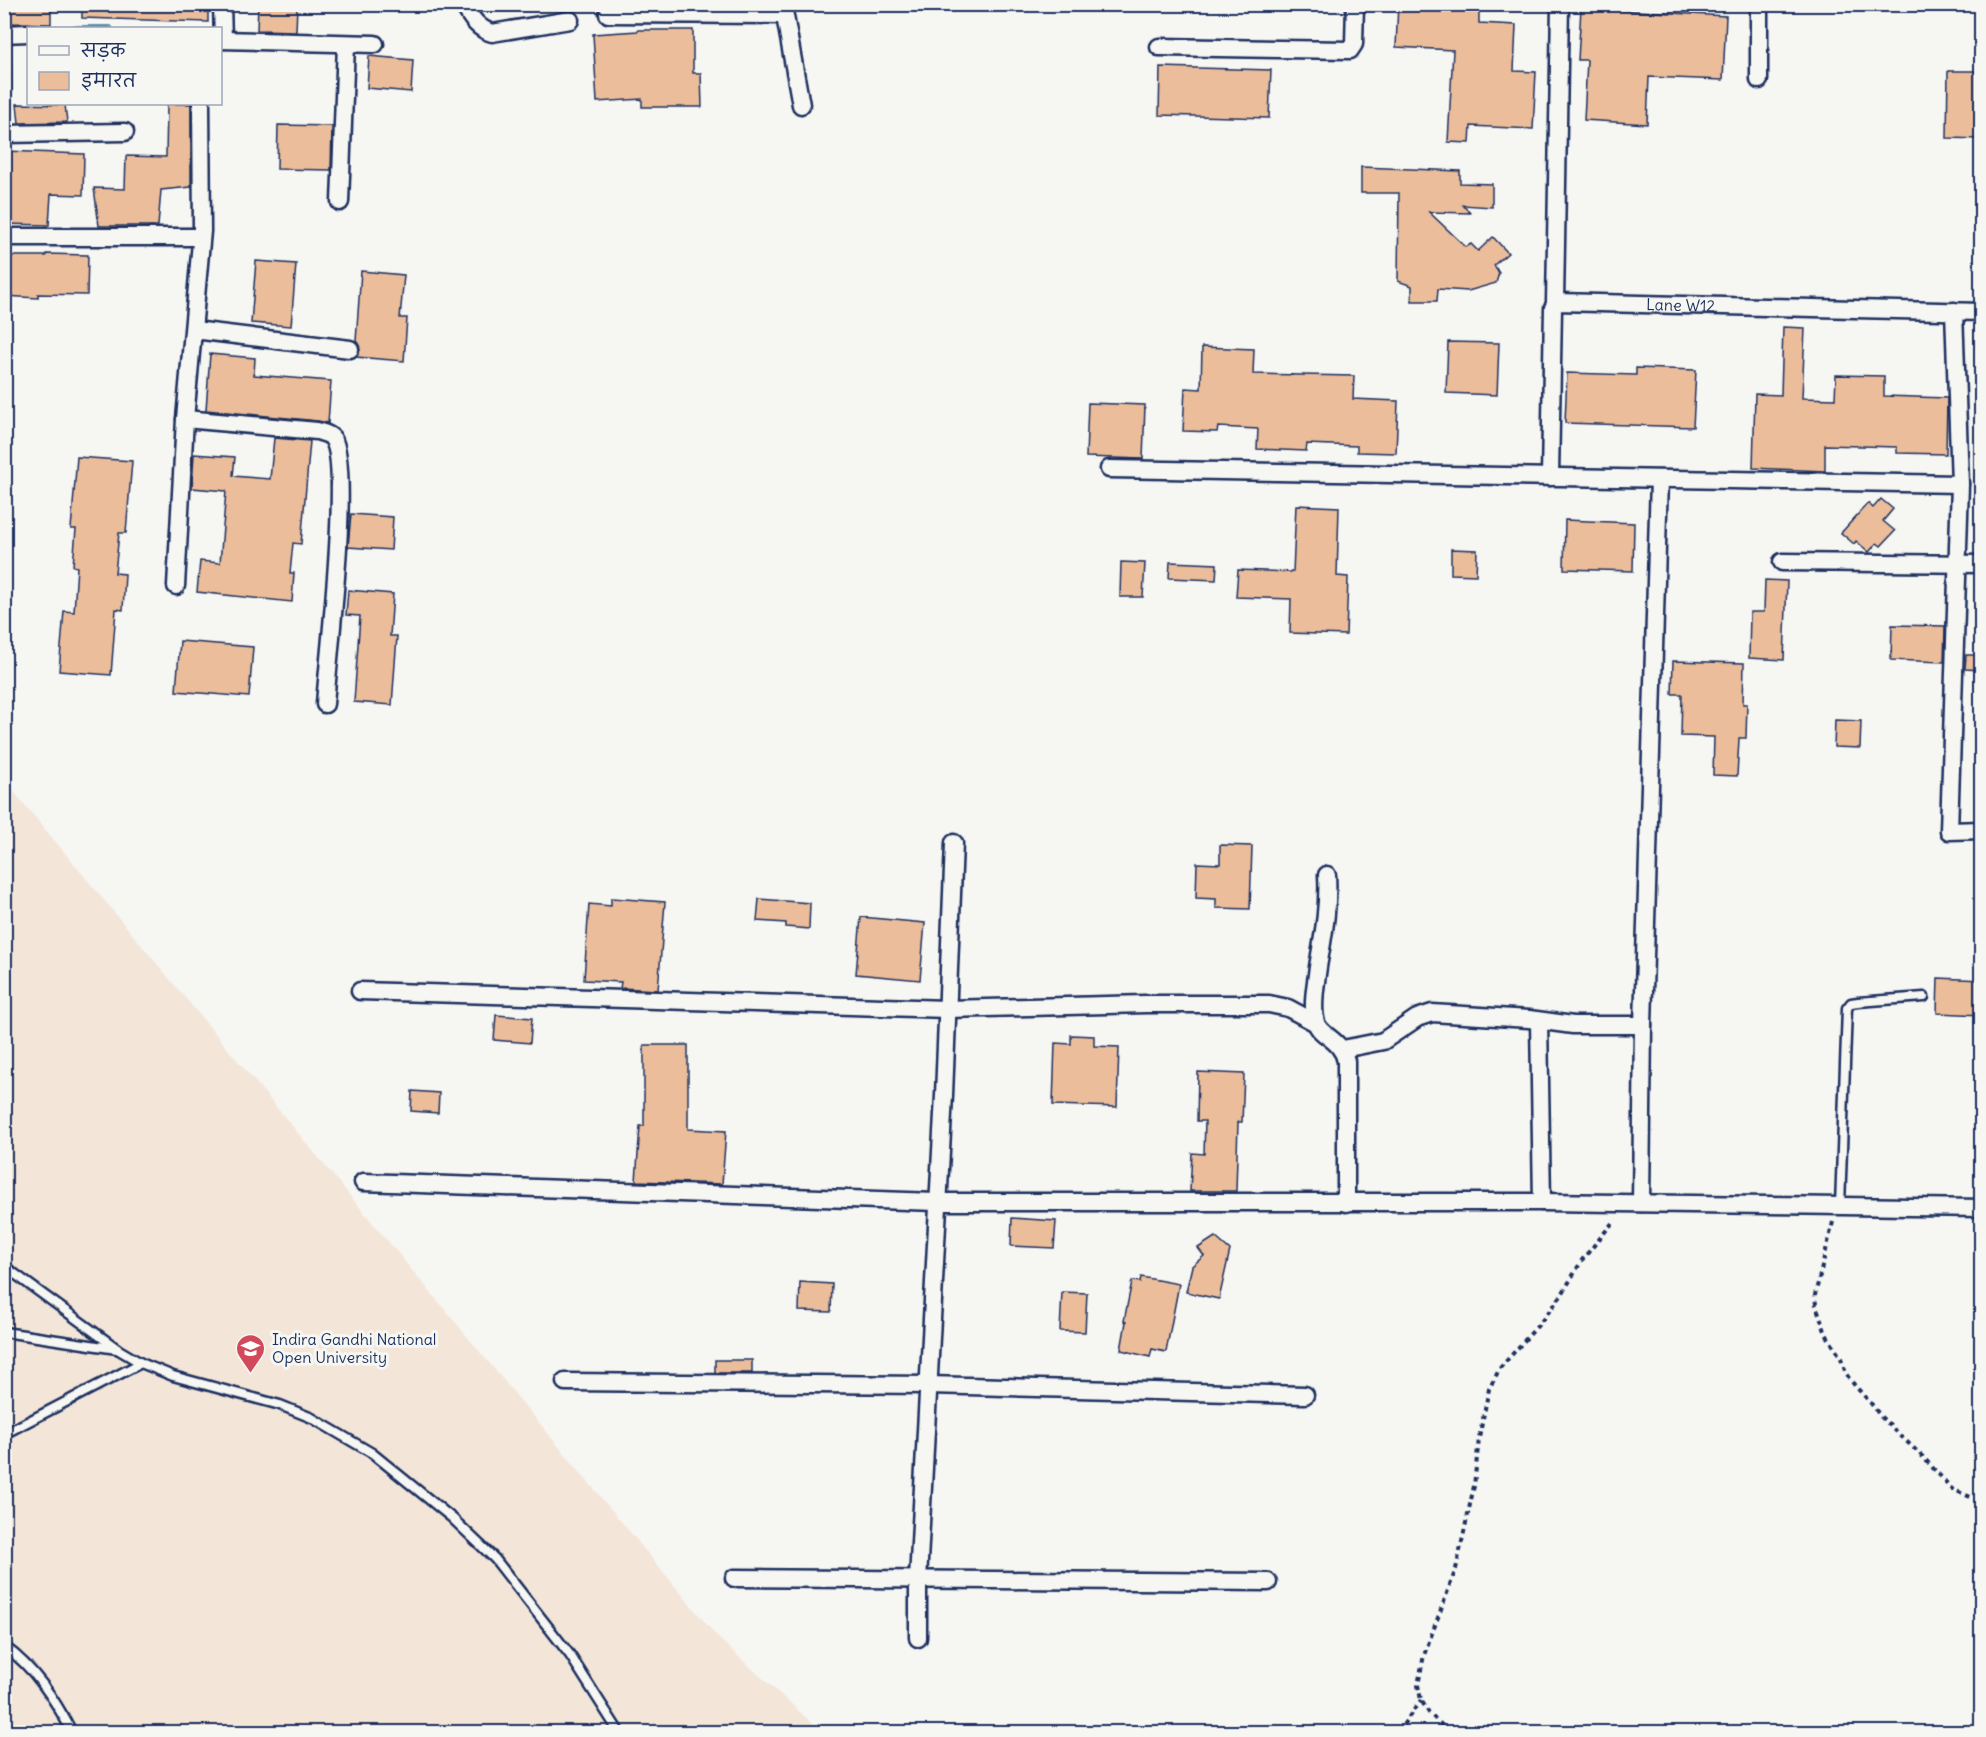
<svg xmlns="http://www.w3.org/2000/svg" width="1986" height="1737" viewBox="0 0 1986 1737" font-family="Delius,'Playpen Sans Deva',sans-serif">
<rect width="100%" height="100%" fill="#f6f6f2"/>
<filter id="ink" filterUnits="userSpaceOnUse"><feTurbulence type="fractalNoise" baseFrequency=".0167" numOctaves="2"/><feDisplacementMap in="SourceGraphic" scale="12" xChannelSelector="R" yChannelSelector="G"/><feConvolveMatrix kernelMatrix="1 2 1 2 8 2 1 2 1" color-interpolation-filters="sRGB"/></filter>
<g filter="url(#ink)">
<path fill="#f3e5d8" d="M4,780L718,1638L822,1732H5Z"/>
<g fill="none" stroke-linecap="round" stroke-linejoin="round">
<g stroke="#5b93ac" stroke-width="6">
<path d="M27,28H110"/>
<path d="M6,39H9L10,110"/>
</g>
</g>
<g fill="#ebbd9b" stroke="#1b2f5e" stroke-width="1.5">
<path d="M4,4H51V24L4,23Z"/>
<path d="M82,4H208V22L82,18Z"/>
<path d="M1398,4H1479V23L1516,25L1514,71L1536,72L1533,129L1471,126L1470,143L1448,142L1453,50L1396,47Z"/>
<path d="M258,5L297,6L296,31L257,30Z"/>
<path d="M1581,8L1726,16L1723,80L1649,77L1647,124L1584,120L1587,60H1578Z"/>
<path d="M638,30H693V73H701L702,107H642V99L597,102L593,34L638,31Z"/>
<path d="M369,56L413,60L411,92L367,88Z"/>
<path d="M1160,67L1271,70L1269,118L1159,115Z"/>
<path d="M1948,71H1982V139L1947,138Z"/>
<path d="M17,104L65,105L67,122L19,123Z"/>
<path d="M167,104H191V187L161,190L158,226H99L94,188L125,189L126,156L166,157Z"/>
<path d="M278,125L332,126L331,170L277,169Z"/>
<path d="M4,151L84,154L83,195L51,194L49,225L4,224Z"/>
<path d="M1361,167L1460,171V183L1492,184V207L1463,205L1470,213L1429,212L1466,247L1471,244L1478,251L1493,237L1508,253L1494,265L1499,273L1496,283L1468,291L1438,289L1437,301H1412V286L1398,281L1399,193H1361Z"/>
<path d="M46,254L88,255L87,295L38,294V298L4,296V256H46Z"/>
<path d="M256,261L296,264L291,326L251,323Z"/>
<path d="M361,271L404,275L400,318H407L404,361L356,357L360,350L356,341Z"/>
<path d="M1783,327L1805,328L1802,398L1835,399L1836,375L1884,376V396L1947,398L1946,454L1897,453V447L1825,445V471L1753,468L1755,394L1781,395Z"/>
<path d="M1448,342L1499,343L1497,395L1446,393Z"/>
<path d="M1202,347L1254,349L1253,374L1354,376L1353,399L1398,401L1396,453L1357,452V446L1307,444L1306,451L1257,449L1258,429L1218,427L1217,432L1183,431L1185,388L1201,389Z"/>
<path d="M210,354L255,358L254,375L331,381L328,423L318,421L206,410Z"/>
<path d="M1636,368L1696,370L1693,427L1565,423L1567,373L1636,375Z"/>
<path d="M1088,403L1145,405L1143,459L1086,457Z"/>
<path d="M274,438L310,441L301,544L293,543L290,573H294L292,602L197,592L200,561L220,563L226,491L192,488L194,454L235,457L233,476L270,479Z"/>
<path d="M77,457L132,461L126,533H119L115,573L125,574L123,610L116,609L111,675L59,671L64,611L74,612L77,567L73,566L76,529H71Z"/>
<path d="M1881,499L1893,509L1883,521L1895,531L1881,546L1877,543L1869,552L1856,541L1854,544L1841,533L1868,503L1873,508Z"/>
<path d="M1296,505L1339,507L1337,576L1348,577L1346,635L1290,633L1291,599L1236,597L1238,570L1293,572Z"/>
<path d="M351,514L393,517L391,550L348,547Z"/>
<path d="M1565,520L1634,523L1633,571L1564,569Z"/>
<path d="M1451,549L1477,550L1476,575L1451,574Z"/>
<path d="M1121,562L1145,563L1143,597H1120Z"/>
<path d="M1170,562L1217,564L1216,580L1169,578Z"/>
<path d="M1765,580L1787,581L1784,660L1749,658L1750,612H1764Z"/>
<path d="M348,590L393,594L390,636H397L392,705L354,702L360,616L346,615Z"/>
<path d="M1892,625L1945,626L1944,662L1891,660Z"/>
<path d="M180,641L253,647L249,697L176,691Z"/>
<path d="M1966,655H1982V670L1965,669Z"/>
<path d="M1673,661L1744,663L1743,704H1747L1746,738H1739L1737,776L1713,775L1714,737L1681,736L1682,694H1672Z"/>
<path d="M1835,720L1861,721L1860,748L1834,747Z"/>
<path d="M1220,845L1252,846L1250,909L1216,908V899L1196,898L1197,863L1220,864Z"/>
<path d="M611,898L665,902L658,990L620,988L621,982L584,980L589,904L611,906Z"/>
<path d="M759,899L810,903L809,929L786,927V923L757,921Z"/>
<path d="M861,917L925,923L920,980L856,974Z"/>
<path d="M1938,978L1982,980V1015L1937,1013Z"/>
<path d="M496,1015L532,1018L530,1043L494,1040Z"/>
<path d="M1071,1035L1094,1036V1046L1119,1047L1117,1107L1053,1105L1055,1043L1071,1044Z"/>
<path d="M644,1045H688V1129L726,1131L722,1184L636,1181L640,1126H644Z"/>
<path d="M1198,1072L1244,1074L1242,1122H1238L1236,1191H1190L1192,1153L1204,1154L1205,1121H1197Z"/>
<path d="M412,1091L439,1093L438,1113L411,1111Z"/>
<path d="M1012,1218L1056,1221L1054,1248L1011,1246Z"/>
<path d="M1215,1237L1230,1250L1219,1299L1186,1292L1192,1266L1204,1256L1198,1248Z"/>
<path d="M1141,1277L1179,1284L1166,1352L1152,1349L1150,1357L1121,1350L1126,1322L1124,1321L1132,1281L1140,1282Z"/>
<path d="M800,1282L832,1284L831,1312L799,1311Z"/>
<path d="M1062,1292L1087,1293L1085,1332L1060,1331Z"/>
<rect x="715" y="1360" width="37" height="13"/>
</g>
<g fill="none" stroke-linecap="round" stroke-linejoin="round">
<defs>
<g id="lane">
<path d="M1840,1206L1847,1008L1851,1003L1858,1002L1924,997"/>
<path d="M4,1266L119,1350L141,1363L173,1376L280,1405L312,1418L372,1453L452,1518L495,1559L570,1655L619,1732"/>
<path d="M4,1332L117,1349"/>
<path d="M4,1434L141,1363"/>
<path d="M4,1646C35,1668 55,1700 72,1732"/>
</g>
<g id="street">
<path d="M222,4L223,40"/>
<path d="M464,4C470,18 478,29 492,33L570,20"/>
<path d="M783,5L801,105"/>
<path d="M608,14L783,15"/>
<path d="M4,34L28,33"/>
<path d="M220,40L375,44"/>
<path d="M1159,47L1350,50L1354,44L1355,4"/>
<path d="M1759,80V4"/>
<path d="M4,134L125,132"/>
<path d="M340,202L346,44"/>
<path d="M4,237H201"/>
<path d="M1555,303L1560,4"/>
<path d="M1954,311L1960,484L1949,831L1982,830"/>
<path d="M194,330L350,349"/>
<path d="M185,419L317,431C323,433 330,434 333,439C351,466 328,661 325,704"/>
<path d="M1109,469L1960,484"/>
<path id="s1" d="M1550,477L1553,308L1557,302L1982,312"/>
<path d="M1782,562L1982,564"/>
<path d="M176,586L185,419L202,231L201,104"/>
<path d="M1327,875C1329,907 1323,937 1318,967C1316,983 1312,1002 1315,1018C1317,1037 1341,1037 1346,1061V1203"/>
<path d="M360,991L947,1009L1146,1004H1269L1288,1008L1316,1023"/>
<path d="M1539,1021L1542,1202"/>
<path d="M1343,1049L1383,1041L1417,1018L1432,1013L1529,1019L1573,1025H1643"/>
<path d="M363,1182L936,1202H1542L1982,1208"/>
<path d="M1641,1203L1643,1025L1659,479"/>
<path d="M565,1382L928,1385L1305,1395"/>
<path d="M734,1578L1268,1582"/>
<path d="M918,1638V1580L944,1095L954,843"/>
</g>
</defs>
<use href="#lane" stroke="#1b2f5e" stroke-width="13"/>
<use href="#street" stroke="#1b2f5e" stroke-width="21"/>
<g stroke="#1b2f5e" stroke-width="4" stroke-dasharray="4.5 4.5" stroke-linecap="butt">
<path d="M1833,1222L1815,1295L1816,1305L1826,1334L1841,1358L1846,1374L1856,1387L1870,1402L1881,1417L1923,1457L1952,1489L1982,1502"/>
<path d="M1398,1732L1421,1700"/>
<path d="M1449,1732L1429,1713L1421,1700L1418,1685L1424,1655L1456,1569L1474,1486L1479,1438L1489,1389L1500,1368L1540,1323L1561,1296L1582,1260L1614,1221"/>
</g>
<use href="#lane" stroke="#f6f6f2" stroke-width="8"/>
<use href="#street" stroke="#f6f6f2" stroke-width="16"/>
</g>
</g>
<defs>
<symbol id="university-pin" viewBox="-11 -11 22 30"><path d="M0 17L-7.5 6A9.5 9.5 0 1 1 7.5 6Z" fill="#d1495b" stroke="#f6f6f2"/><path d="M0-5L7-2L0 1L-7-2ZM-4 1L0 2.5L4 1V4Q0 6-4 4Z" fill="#fff"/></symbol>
</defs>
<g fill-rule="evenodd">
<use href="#university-pin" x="234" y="1332" width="33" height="45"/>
</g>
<g text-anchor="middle" stroke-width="6" stroke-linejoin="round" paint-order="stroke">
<g font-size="16" fill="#1b2f5e" stroke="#f6f6f2">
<text dy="6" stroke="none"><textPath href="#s1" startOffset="300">Lane W12</textPath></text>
</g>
<g font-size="16" fill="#1b2f5e" stroke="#f6f6f2" text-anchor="start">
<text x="272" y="1345">Indira Gandhi National<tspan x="272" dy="18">Open University</tspan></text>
</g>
</g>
<rect width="1986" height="1737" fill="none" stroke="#f6f6f2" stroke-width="24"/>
<rect x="12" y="12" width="1962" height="1713" fill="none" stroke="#1b2f5e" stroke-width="2" filter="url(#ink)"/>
<rect x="27" y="27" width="195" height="78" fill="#f6f6f2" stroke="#9ea6b7" stroke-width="1.5"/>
<rect x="39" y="46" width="30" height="9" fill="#f6f6f2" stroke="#9ea6b7" stroke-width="1.5"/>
<text x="81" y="57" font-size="18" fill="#1b2f5e">सड़क</text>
<rect x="39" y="72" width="30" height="18" fill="#ebbd9b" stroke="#9ea6b7" stroke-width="1.5"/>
<text x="81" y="87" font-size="18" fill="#1b2f5e">इमारत</text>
</svg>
